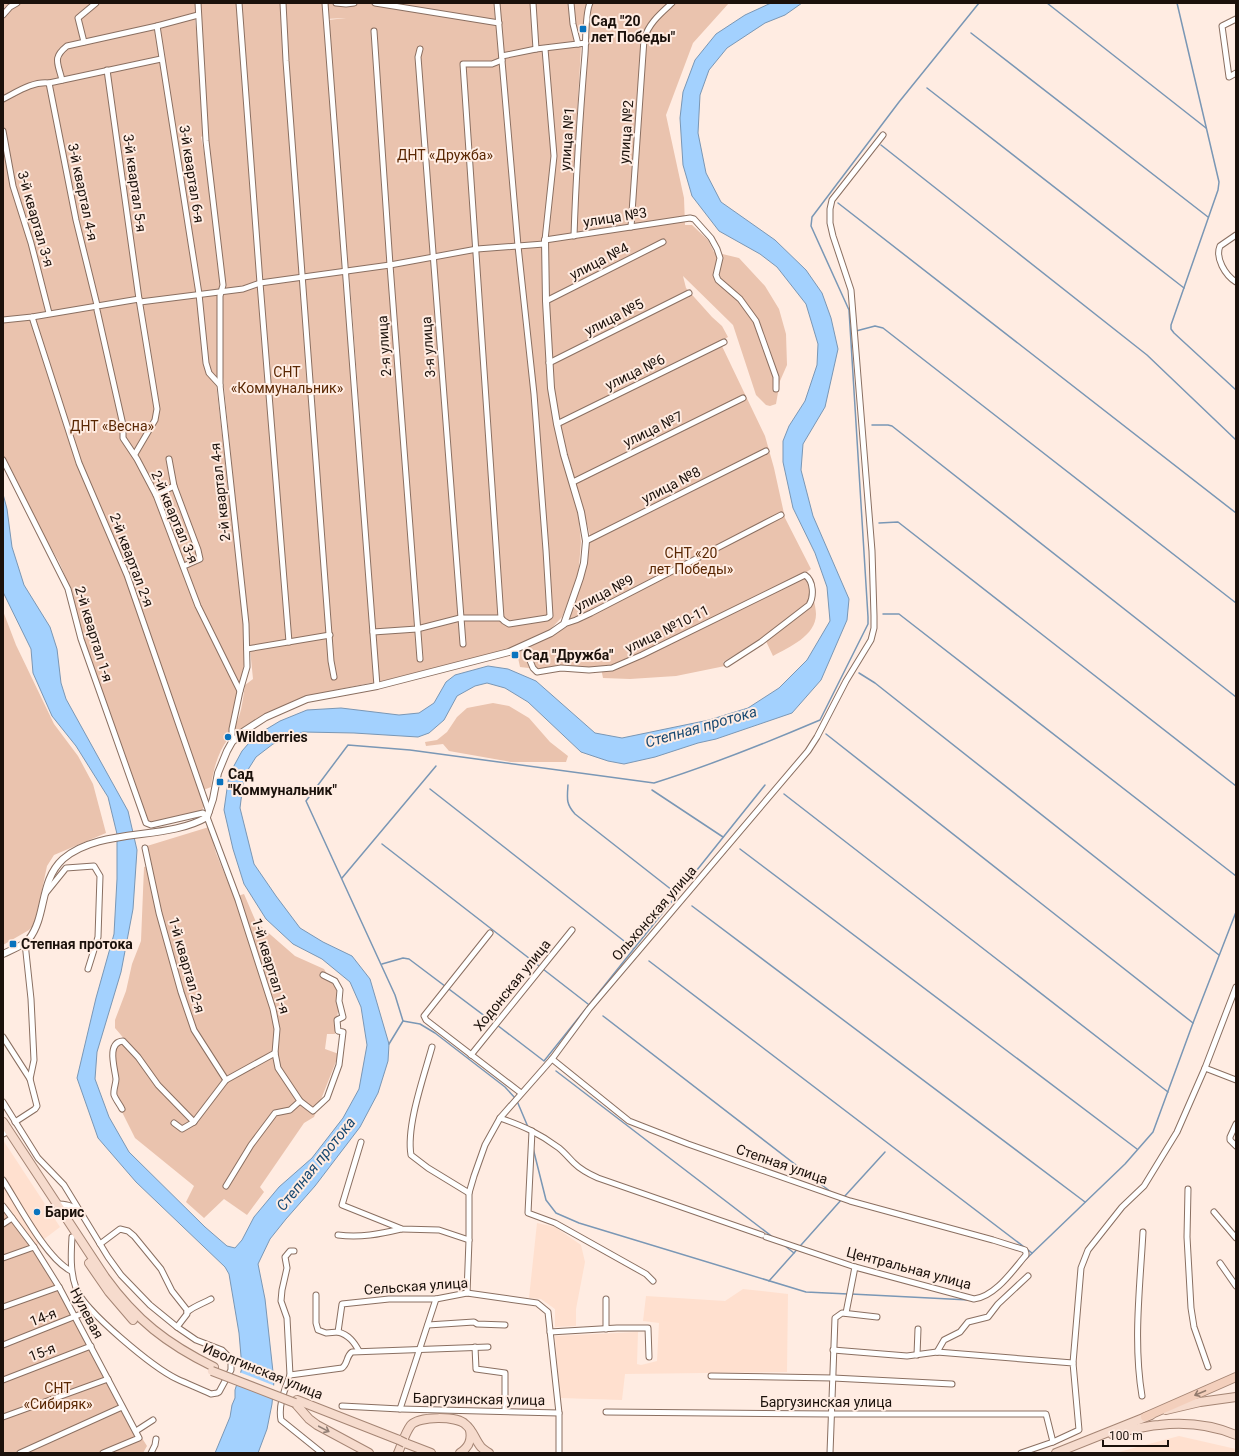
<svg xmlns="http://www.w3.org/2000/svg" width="1239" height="1456" viewBox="0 0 1239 1456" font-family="Roboto,sans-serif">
<rect width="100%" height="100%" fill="#ffece2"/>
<g fill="#ffe0cf">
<path d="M3,1140L60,1227L35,1246L3,1204Z"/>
<path d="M537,1223L555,1227L581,1245L585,1262L576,1309V1326L555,1327V1309L541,1299L529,1298Z"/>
<path d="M743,1289L788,1294L787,1372L625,1374L622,1400L560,1398L555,1336L638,1332L637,1364L641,1365L657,1361L659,1323L643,1321L646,1296L725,1301Z"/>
<path d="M1179,1436L1236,1449V1453H1115Z"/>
</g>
<g fill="#eac3ae">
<path d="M3,3H196L195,20L201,64L204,135L201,137L204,152L222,286L219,372L216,383L244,624L245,660L228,739C218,752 213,770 211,787L201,791C203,797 207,804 202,810L156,822L150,821L147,819L83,638L72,592L59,562L37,524L12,471L3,456Z"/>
<path d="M200,3H495L498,47L499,3H587L585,7L584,28L572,29L575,47H581L575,153L580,152L590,11L593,3H729L693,43L666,115L684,198L685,225H692L708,240L714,252L739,258L765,286L779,309L786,334L787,365L780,381L776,404L770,406L766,405L756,395L733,325L683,276L686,288L712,317L722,326L728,337L720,342L765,436L774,468L785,518L811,569L805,573L808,578C810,587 816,605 816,614C816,636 789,647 773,656L764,637L723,662L725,666L676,676L630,679L603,678L601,668L560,665L537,669L520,667L517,653L572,624L568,616L587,555L590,535L556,411L553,376L546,250L547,219L542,249L549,387L578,511L581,542L578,578L562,617L550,630L508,649L379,682L353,323L328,20L346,18L325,19L375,682L306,696L267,713L239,730L232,729C241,721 243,698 245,685L253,679L223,377L222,296L208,140Z"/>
<path d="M3,611L16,645L54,724L78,756L93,784L106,833L54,855L47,866L35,923L29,930L3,945Z"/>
<path d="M493,703L509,706L529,718L550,742L568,756L566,762H511L449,751L443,744L426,746L425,742L437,740L447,732L457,717L467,708Z"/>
<path d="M209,827L216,853L234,897L244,894L256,922L295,956L324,969L340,996L335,1034H327L325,1049L339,1054L314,1117L304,1123L260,1187L264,1192L247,1215L224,1199L204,1218L186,1202L194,1186L135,1138L122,1112L125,1110L117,1094L118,1080L114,1055L116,1046L126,1041L115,1028V1020L126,991L132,964L141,941L144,867L151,865L147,846Z"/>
<path d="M3,1204L40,1253L135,1427L147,1446L143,1453H3Z"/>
</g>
<path fill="#a3d1fe" stroke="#7a97b5" d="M771,3H802L785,15L765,23L727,48L709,70L700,95L698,133L706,173L721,202L775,240L806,270L822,293L831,318L838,349L825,407L803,444L801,470L813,516L849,599L847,620L821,680L792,713L716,739L698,743L655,757L624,764L608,761L581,752L528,702L505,688L487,683L475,686L457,696L444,720L429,733L418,737L354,733L303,732L273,744L256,757L244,776L240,808L254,864L276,896L300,928L323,942L352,956L370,979L389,1044L388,1061L378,1093L360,1127L315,1186L286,1219L270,1239L258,1264L265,1299L274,1381L272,1404L267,1429L258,1453H215L230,1417L232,1405L235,1398V1390L242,1368L239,1333L229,1274L225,1267L136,1182L98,1138L77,1078L96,998L114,934L117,879V834L108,797L76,746L52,716L33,673L31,649L3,592V494L7,509L12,547L24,585L50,627L57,649L61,683L66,699L128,811L137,850L133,909L121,972L97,1052L95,1079L109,1117L129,1152L205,1227L227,1246L235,1248L242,1240L254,1217L279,1187L312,1158L343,1118L359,1089L367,1045L361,1007L350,982L322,959L293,944L266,919L244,884L233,849L224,810L229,775L242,751L255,736L280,721L307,710L341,708L399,715L419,713L434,703L446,682L455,675L488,666L508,669L536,681L595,733L622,738L709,720L748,708L779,688L807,660L830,621L827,587L815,553L793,508L783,462V441L789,426L805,401L817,365L818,344L806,304L777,267L760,254L719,231L692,196L683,165L680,118L683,92L695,60L716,34L745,15Z"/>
<path fill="#ffece2" d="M239,1372L275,1386L274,1399L235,1384Z"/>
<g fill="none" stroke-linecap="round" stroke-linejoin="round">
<g stroke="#7a97b5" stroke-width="1.5">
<path d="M1047,3L1206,128"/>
<path d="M1177,3L1219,182L1218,190L1171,325V329L1174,333L1236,390"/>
<path d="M971,33L1208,217"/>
<path d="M927,88L1184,288"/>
<path d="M881,145L1147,355L1236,440"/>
<path d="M838,203L1236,513"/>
<path d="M856,331L875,326L883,328L1236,603"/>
<path d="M872,425H888L892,426L1236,697"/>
<path d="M879,523L898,522L1236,786"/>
<path d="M883,614H899L1236,876"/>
<path d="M859,673L875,683L1219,955"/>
<path d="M826,734L1193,1023"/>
<path d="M568,785C567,799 566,804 575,814L677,894"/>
<path d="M430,789L633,948"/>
<path d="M652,790L723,837"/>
<path d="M784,794L1168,1092"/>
<path d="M382,844L588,1004"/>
<path d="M740,849L1137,1149"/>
<path d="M342,878L436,766"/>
<path d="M692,906L1085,1202"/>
<path d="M649,961L1032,1253"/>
<path d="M382,964L403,958L409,959L494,1023"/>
<path d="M603,1016L831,1192"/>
<path d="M403,1021L420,1024L435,1033L505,1087L515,1098"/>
<path d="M497,1025L544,1061L765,785"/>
<path d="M389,1044L403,1021L395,995L306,801L348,745L410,750L654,783C711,765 766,743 820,720L868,624V617L849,310L811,226L812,217L899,102L979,3"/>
<path d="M556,1071L774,1238"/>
<path d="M517,1101L528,1127"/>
<path d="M533,1148L546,1200L556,1213L579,1223L806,1292L848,1294"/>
<path d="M844,1197L885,1152"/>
<path d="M785,1246L794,1253"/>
<path d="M1024,1261L1125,1164L1153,1132L1193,1023L1236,912"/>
<path d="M769,1281L842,1199"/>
<path d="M851,1294L969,1300"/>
</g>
<defs>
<g id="minor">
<path d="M198,3L206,141L223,285L220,296V385"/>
<path d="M239,3L260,283L289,642"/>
<path d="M283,3L286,61L331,661L334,677"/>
<path d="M325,3L377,686"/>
<path d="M336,3L346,4L354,3"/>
<path d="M375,3L499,23"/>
<path d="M533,3L536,49"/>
<path d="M571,3L573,24L578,44"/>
<path d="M3,15L10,7L17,3"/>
<path d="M1236,19L1222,26L1229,77L1236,73"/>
<path d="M157,26L199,294L206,363L209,373L220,385L246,624L247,667L240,691"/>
<path d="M374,31L390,265L420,659"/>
<path d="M84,42L78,18L96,3"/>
<path d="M420,49L418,57L463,644"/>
<path d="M545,49L554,156L545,240L690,218L694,219L711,238L717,249L720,258L716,275L718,280L740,299L756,321L776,377V389"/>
<path d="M502,56L536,49L586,43"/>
<path d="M107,70L139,299L157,409L155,420L135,454"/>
<path d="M62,80C58,63 52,58 67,46L157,26L198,15"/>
<path d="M49,83L76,220L97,305"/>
<path d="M3,99C17,92 33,81 49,83L161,59"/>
<path d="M3,131L13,186L31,243L49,313"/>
<path d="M631,227L644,39C649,23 660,14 672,3"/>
<path d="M1236,235L1220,246C1215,258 1225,275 1236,282"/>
<path d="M574,236C576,175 580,115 585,54C586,41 585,13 590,3"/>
<path d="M546,301L663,242"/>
<path d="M140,302L243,289L260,283L390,265L477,249L544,244"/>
<path d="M97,310L123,425V438L137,459L156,495L198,606L240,691L232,729V742"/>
<path d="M32,317L79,463L127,575L209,812"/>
<path d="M3,320L32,317L139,299"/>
<path d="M549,363L689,293"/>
<path d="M557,424L724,342"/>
<path d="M169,459L174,486L198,550L200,559L184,566"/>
<path d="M3,460L68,589L81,639L146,823L151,825L203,813L207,817L238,900L273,1009L277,1029L275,1053L278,1068L300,1101L290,1110L275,1113L251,1145L226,1186"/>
<path d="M573,482L743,398"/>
<path d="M156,495L174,486"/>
<path d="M586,541L766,451"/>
<path d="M501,618L463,64H492L502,60"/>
<path d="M564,624L576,620L591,613L781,515"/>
<path d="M373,632L417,629L460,618H501L504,621L509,624L547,618L550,616L546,550L534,394L518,246L497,3"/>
<path d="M524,646L533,668L537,672L561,668L589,670L612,668L642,655L805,575C814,581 814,597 809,605L761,642L727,664"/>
<path d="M247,649L330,635"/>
<path d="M145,848L159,913L181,992L194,1030L226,1080"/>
<path d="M45,894L66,868L94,866L100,876L98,937L88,969"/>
<path d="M490,933L424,1016L426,1020L521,1093"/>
<path d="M3,1037L30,1079"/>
<path d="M432,1047C424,1076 406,1126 411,1155L428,1168L469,1193"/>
<path d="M471,1055L572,930"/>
<path d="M552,1059L629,1121L688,1144L850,1201L993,1240L1025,1250L1026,1253V1255C1013,1270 995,1297 974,1299L855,1267L766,1237"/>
<path d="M1205,1068L1236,1080"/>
<path d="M300,1101L313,1111L327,1098L339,1065L343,1032L338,1031L337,1020L343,1017L339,1001L340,990L335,981L323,975"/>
<path d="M3,1102L38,1158L64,1185L108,1257L121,1275L150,1305L177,1327L196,1340L222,1350L228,1356L231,1361V1370L219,1392L217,1393L211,1394C200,1389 188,1384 177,1379C154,1368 84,1311 76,1288C70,1272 71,1254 72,1237"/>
<path d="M122,1109C120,1105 116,1100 114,1095C113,1090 116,1084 116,1079C115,1069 106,1042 123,1041L138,1057L158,1085L194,1122"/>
<path d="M500,1118C523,1126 539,1133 559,1148C564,1152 569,1158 574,1163C581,1170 589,1174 598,1178L762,1235"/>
<path d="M15,1122L35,1109L37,1106L30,1079L34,1060L31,999L25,943"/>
<path d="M174,1123L182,1129L194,1122L226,1080L275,1053"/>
<path d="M1236,1124L1230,1137V1140L1236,1146"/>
<path d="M532,1131L528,1213L555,1223L646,1274L653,1281"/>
<path d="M3,1134L5,1133"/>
<path d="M361,1142L342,1205L402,1229L439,1230L469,1240L467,1293"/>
<path d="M3,1180C19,1205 46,1258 71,1271"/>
<path d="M1188,1189L1187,1237L1191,1308L1194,1327L1208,1367"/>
<path d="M56,1204C65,1204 72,1205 78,1211"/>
<path d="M3,1206L34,1247L59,1287L139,1438L103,1453"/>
<path d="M1214,1212L1236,1238"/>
<path d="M3,1224L12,1218"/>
<path d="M338,1235C360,1238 380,1234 401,1229"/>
<path d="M469,1240V1193L474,1176L485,1145L500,1118L552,1059L589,1009L808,751L817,737L846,681L871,640L874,628V616L872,551L851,290L833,236L830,223V209L832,200L883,135"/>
<path d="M100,1244L120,1229L128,1231L134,1236L161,1269L172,1291L187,1310V1314L177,1327"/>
<path d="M3,1258L34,1247"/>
<path d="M1220,1263L1236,1286"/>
<path d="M316,1295V1323L318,1330L326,1333L338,1332L342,1304L389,1299H436L467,1293L537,1303L548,1312L559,1413V1453"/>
<path d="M606,1299V1329"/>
<path d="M3,1307L59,1287"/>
<path d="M187,1312C196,1305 202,1304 211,1299"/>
<path d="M846,1313L855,1267"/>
<path d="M428,1325L474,1322L477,1324L505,1325"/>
<path d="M338,1332C349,1335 354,1342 359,1351"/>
<path d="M550,1332L617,1328H648L649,1357"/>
<path d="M3,1345L91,1310"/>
<path d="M475,1347L476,1369L505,1373V1411"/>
<path d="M833,1350L907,1356L937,1352L1073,1363L1079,1430L1053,1442"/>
<path d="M937,1352L944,1340L960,1332L968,1322L988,1317L998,1304L1028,1276"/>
<path d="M917,1355L918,1329"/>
<path d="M1073,1363L1081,1268L1088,1250L1122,1207L1144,1186L1177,1132L1205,1068L1236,987"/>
<path d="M290,1375L287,1318L281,1301L282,1290L287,1268L285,1257L290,1251H294"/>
<path d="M711,1376L833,1378L952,1384"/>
<path d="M3,1380L91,1346"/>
<path d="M1142,1396C1133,1342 1140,1287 1143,1232"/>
<path d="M342,1406L400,1409L436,1299"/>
<path d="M400,1409L559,1413"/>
<path d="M606,1412L832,1414H1046L1053,1442L1021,1453"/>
<path d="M3,1417L108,1379"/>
<path d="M136,1431L153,1420"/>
<path d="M20,1453L122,1407"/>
<path d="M151,1453L155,1445L156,1439"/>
<path d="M322,1453L281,1420C278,1405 285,1389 290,1375L342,1368C348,1364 346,1356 352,1352L488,1347"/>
<path d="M830,1453L835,1318L842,1313L877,1317"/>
</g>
<path id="tertiary" d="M3,954C11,950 23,946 29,939C47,916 39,881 63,859C100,827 167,841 207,817L213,799L218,773L227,751L232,742L244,731L266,717L307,699L377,686L509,652L551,633L564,624L580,578L584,563L586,541L581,512L564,455L557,424L551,388L546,301L545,240"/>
<g id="primary">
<path d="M3,1122L105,1277C136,1320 167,1344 214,1367"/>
<path d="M89,1263L109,1292L133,1320"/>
<path d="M297,1400L399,1440"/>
<path d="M295,1403L309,1419L317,1425L369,1453"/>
<path d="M1166,1410L1200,1402L1236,1397"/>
<path d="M1112,1434C1128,1431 1143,1426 1159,1425C1185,1422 1212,1425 1236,1435"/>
<path d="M405,1443L431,1453"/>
<path d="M398,1453C402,1444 405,1433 411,1425C419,1416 457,1416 465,1424C473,1430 475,1440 481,1447C483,1449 486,1451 489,1453"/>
<path d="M460,1453C469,1447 472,1440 470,1430"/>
<path d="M1056,1453L1151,1415"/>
</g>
<path id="trunk" d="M1145,1417L1236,1377"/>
</defs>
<use href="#minor" stroke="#8a6f61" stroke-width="7"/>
<use href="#tertiary" stroke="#8a6f61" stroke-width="8"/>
<use href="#primary" stroke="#a58574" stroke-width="10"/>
<use href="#trunk" stroke="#a58574" stroke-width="10"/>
<use href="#minor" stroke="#fff" stroke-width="5"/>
<use href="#tertiary" stroke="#fff" stroke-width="6"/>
<use href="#primary" stroke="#f6dbcd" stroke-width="8"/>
<use href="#trunk" stroke="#f3cfbc" stroke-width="8"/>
<defs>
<g id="primary-bridge">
<path d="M212,1371L295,1403"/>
<path d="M399,1440L405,1443"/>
</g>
</defs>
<use href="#primary-bridge" stroke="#a58574" stroke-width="10" stroke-linecap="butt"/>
<use href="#primary-bridge" stroke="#f6dbcd" stroke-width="8"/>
</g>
<defs><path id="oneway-shaft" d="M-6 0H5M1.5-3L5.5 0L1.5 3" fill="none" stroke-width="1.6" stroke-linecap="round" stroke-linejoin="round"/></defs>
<use stroke="#927a6c" href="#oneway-shaft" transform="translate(1200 1393) rotate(157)"/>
<use stroke="#938076" href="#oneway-shaft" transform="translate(324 1429) rotate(28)"/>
<g fill="#0973be" stroke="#ffece2" stroke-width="1.5">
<rect x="579" y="25" width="8" height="8" rx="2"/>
<rect x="511" y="651" width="8" height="8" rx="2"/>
<circle cx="228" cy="737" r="4"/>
<rect x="216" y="778" width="8" height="8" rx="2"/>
<rect x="9" y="940" width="8" height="8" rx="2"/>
<circle cx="37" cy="1212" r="4"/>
</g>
<g text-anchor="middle" stroke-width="4" stroke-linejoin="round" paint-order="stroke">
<g font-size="14" font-weight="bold" fill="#1b110b" stroke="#ffece2" text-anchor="start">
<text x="591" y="26">Сад "20<tspan x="591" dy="16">лет Победы"</tspan></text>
<text x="523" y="660">Сад "Дружба"</text>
<text x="236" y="742">Wildberries</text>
<text x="228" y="779">Сад<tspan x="228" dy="16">"Коммунальник"</tspan></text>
<text x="21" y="949">Степная протока</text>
<text x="45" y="1217">Барис</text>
</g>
<g font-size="14" fill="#1b110b" stroke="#ffece2">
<text transform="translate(626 132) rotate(-86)" y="5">улица №2</text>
<text transform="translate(567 139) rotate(-86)" y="5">улица №1</text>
<text transform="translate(192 174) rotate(81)" y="5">3-й квартал 6-я</text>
<text transform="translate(135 183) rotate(82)" y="5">3-й квартал 5-я</text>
<text transform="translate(83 192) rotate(78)" y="5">3-й квартал 4-я</text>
<text transform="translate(615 217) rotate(-9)" y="5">улица №3</text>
<text transform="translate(36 219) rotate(74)" y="5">3-й квартал 3-я</text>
<text transform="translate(599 261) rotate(-27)" y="5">улица №4</text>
<text transform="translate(614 317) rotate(-27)" y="5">улица №5</text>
<text transform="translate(384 346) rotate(-94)" y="5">2-я улица</text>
<text transform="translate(428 347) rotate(-94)" y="5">3-я улица</text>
<text transform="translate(635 372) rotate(-26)" y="5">улица №6</text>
<text transform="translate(653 429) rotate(-26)" y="5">улица №7</text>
<text transform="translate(671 485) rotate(-27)" y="5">улица №8</text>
<text transform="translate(220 492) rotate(-96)" y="5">2-й квартал 4-я</text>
<text transform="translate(175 517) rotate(67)" y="5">2-й квартал 3-я</text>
<text transform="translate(132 560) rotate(69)" y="5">2-й квартал 2-я</text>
<text transform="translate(604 593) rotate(-27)" y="5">улица №9</text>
<text transform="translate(667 629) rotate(-26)" y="5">улица №10-11</text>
<text transform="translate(94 634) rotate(73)" y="5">2-й квартал 1-я</text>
<text transform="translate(654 913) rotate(-49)" y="5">Ольхонская улица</text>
<text transform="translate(187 965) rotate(74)" y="5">1-й квартал 2-я</text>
<text transform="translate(271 966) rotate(73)" y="5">1-й квартал 1-я</text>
<text transform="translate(512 985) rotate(-51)" y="5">Ходонская улица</text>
<text transform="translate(782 1164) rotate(19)" y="5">Степная улица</text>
<text transform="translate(909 1268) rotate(15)" y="5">Центральная улица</text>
<text transform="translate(416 1286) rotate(-4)" y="5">Сельская улица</text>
<text transform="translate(87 1313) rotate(62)" y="5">Нулевая</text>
<text transform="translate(43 1317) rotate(-21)" y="5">14-я</text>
<text transform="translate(42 1352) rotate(-21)" y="5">15-я</text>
<text transform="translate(263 1371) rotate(22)" y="5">Иволгинская улица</text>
<text transform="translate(479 1399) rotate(1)" y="5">Баргузинская улица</text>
<text x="826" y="1407">Баргузинская улица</text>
</g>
<g font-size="14" fill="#5a2703" stroke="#ffece2">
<text x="445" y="160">ДНТ «Дружба»</text>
<text x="287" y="377">СНТ<tspan x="287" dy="16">«Коммунальник»</tspan></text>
<text x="112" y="431">ДНТ «Весна»</text>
<text x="691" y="558">СНТ «20<tspan x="691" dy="16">лет Победы»</tspan></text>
<text x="58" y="1393">СНТ<tspan x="58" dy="16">«Сибиряк»</tspan></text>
</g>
<g font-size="15" font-style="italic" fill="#184972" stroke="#ffece2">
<text transform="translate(701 727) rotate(-16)" y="5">Степная протока</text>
<text transform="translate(316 1164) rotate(-51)" y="5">Степная протока</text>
</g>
</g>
<rect width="1239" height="1456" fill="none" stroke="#1b110b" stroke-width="8"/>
<path d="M1103 1440v6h65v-6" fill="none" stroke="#1b110b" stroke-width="2"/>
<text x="1109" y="1440" font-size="12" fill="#1b110b" stroke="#ffece2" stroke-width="3" paint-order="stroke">100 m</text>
</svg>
